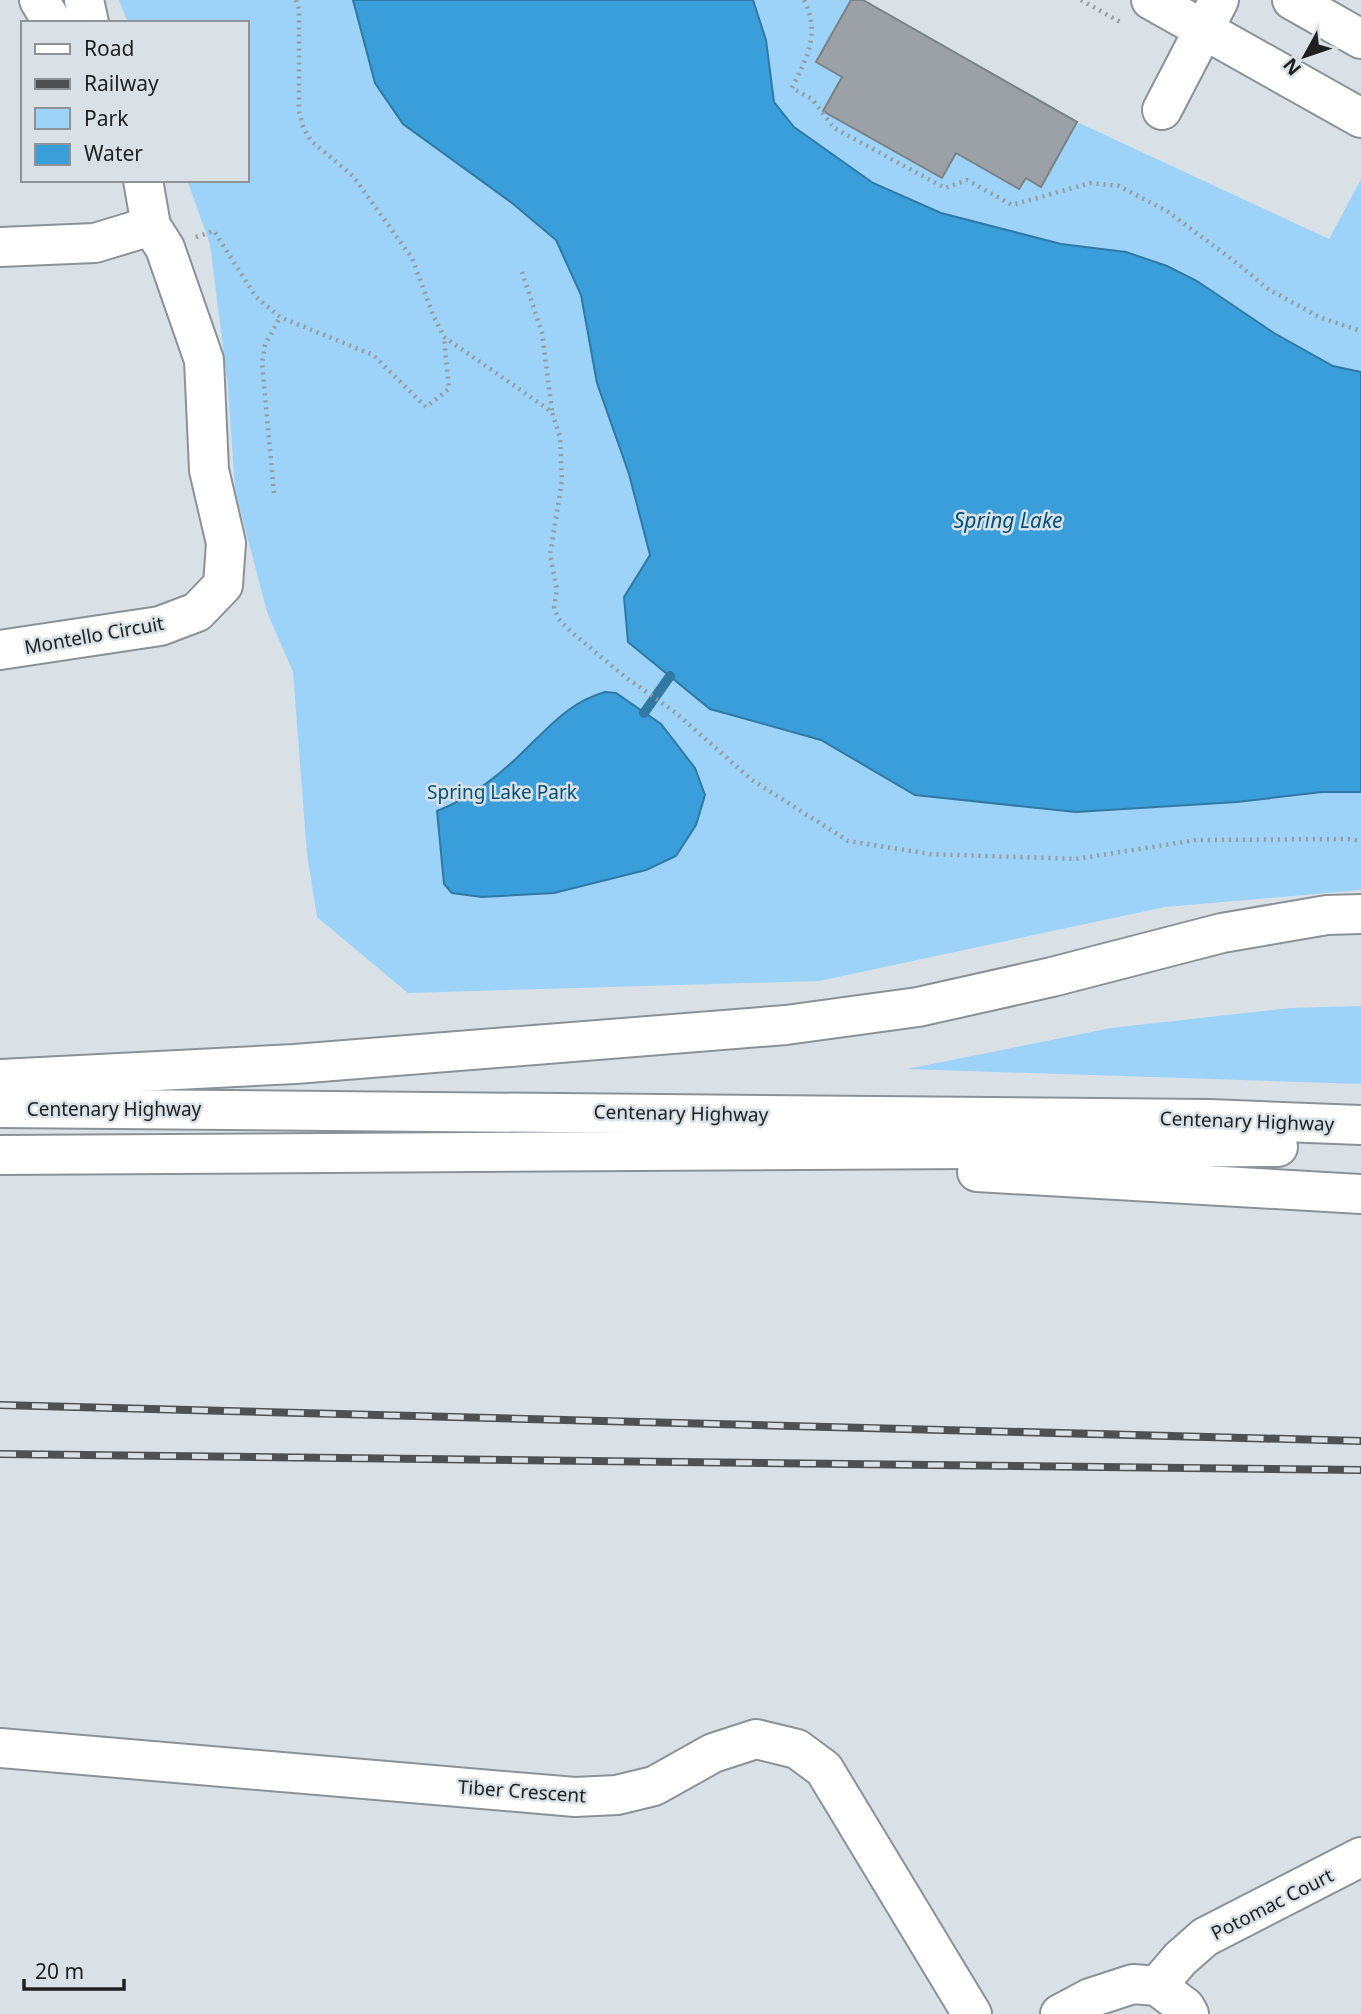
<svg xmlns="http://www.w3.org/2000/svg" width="1361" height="2014" viewBox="0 0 1361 2014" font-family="'Noto Sans',sans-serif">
<rect width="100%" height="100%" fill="#dae1e6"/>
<g fill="#9dd3f9">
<path d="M119,0H353L360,23L403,124L512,203L556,240L581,295L597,383L629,474L651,555L624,597L710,709L821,740L915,795L1076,812L1322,792H1361V890L1165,907L819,981L408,993L317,917L307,854L293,672L267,612L235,490L228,387L210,244L187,180H247V23H128Z"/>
<path d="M753,0H851L816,62L842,77L823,111L942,178L956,153L1018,189L1026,178L1041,186L1077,122L1329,239L1361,179V372L1334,366L1274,333L1197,281L1167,266L1126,252L1061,244L941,213L873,183L794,127L774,102L766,40Z"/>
<path d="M1361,1006V1084L907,1069L1111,1028L1290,1008Z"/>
</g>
<g fill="#3a9edb" stroke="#3178a3" stroke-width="2">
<path d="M353,0H753L766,40L774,102L794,127L873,183L941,213L1061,244L1126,252L1167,266L1197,281L1274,333L1333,366L1361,372V792H1322L1237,802L1076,812L915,795L821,740L710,709L628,642L624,597L650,555L629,474L597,383L581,295L556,240L512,203L403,124L375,83Z"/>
<path d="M605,692L616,693L661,724L695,768L705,795L696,825L676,856L646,870L554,893L482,897L452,893L444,884L437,811C471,798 500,775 526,749C551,725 570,702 605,692Z"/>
</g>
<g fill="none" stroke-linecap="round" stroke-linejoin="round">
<path stroke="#3178a3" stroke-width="10" d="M644,713L670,676"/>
</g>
<path fill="#9ba1a6" stroke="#7b8286" stroke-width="2" d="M851,0H863L1077,122L1041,187L1026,178L1019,189L956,153L942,178L823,111L842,77L816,62Z"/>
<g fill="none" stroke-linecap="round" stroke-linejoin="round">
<defs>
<g id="minor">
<path d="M39,0L53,23"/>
<path d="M84,0L89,23"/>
<path d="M1162,110L1204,29"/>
<path d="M0,247L95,243L151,226"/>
<path d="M0,650L160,626L197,612L223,585L226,543L209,470L204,360L165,248L151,226L143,180"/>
<path d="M0,1748L575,1797L617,1795L654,1786L713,1753L756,1739L797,1749L824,1769L972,2014"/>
<path d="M1157,1986L1180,1959L1205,1937L1361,1857"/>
<path d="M1157,1986L1185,2007L1189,2014"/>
<path d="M1060,2014L1090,1998L1133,1984L1157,1986"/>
</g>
<g id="major">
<path d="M1151,0L1361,118"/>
<path d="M1292,0L1361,39"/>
<path d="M1204,29L1219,0"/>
</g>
<g id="highway">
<path d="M0,1079L295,1064L786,1025L918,1007L1052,977L1222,933L1327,915L1361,914"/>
<path d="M0,1108L1209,1119L1361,1125"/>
<path d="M0,1155L1278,1147"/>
<path d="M977,1172L1361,1194"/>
</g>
</defs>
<use href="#minor" stroke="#8b9297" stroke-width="42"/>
<use href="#major" stroke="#8b9297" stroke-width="42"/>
<use href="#highway" stroke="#8b9297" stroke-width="42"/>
<g stroke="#959b9e" stroke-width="4.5" stroke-dasharray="2 5" stroke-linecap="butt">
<path d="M296,0L299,9V111L303,127L311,141L353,176L412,258L433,315L444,337L552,412L560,437L562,481L550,555L557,589L554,608L558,618L570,631L624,676L676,713L752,780L848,841L930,854L1076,859L1196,840L1348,839L1361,841"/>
<path d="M804,0C821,34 807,57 792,88L812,99L834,128L945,188L967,180L1012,205L1090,183L1119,186L1167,211L1238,264L1268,289L1319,317L1361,331"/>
<path d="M1081,0L1122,23"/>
<path d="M196,237L214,231L256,297L280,317L373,355L426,407L449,389L444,338"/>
<path d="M522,272L542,333L552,411"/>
<path d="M274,493L262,363L265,345L280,317"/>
</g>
<use href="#minor" stroke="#fff" stroke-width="38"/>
<use href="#major" stroke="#fff" stroke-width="38"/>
<use href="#highway" stroke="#fff" stroke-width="38"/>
<defs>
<g id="rail">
<path d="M0,1405L1361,1441"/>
<path d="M0,1454L1361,1470"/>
</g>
</defs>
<use href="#rail" stroke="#4d5153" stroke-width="8"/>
<use href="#rail" stroke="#dae1e6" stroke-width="5" stroke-dasharray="16" stroke-linecap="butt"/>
</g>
<g text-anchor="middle" stroke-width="5" stroke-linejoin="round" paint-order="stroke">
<g font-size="19" fill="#1d1f21" stroke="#dae1e6">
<text transform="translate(94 635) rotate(-10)" y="7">Montello Circuit</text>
<text x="114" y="1116">Centenary Highway</text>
<text transform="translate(681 1113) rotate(1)" y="7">Centenary Highway</text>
<text transform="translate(1247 1121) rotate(2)" y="7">Centenary Highway</text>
<text transform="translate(522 1791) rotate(4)" y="7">Tiber Crescent</text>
<text transform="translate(1272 1904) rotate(-27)" y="7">Potomac Court</text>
</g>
<g font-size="19" fill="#005078" stroke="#dae1e6">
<text x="502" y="799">Spring Lake Park</text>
</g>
<g font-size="21" font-style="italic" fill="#01537b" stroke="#dae1e6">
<text x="1008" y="528">Spring Lake</text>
</g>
</g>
<rect x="21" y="21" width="228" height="161" fill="#dae1e6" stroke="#8e9397" stroke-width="2"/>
<rect x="35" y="44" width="35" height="10" fill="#ffffff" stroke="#8e9397" stroke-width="2"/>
<text x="84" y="56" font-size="21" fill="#1d1f21">Road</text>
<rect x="35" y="79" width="35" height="10" fill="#4d5153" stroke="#8e9397" stroke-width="2"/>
<text x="84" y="91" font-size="21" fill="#1d1f21">Railway</text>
<rect x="35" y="108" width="35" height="21" fill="#9dd3f9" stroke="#8e9397" stroke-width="2"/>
<text x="84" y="126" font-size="21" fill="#1d1f21">Park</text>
<rect x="35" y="144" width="35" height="21" fill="#3a9edb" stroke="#8e9397" stroke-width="2"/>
<text x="84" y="161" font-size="21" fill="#1d1f21">Water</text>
<g transform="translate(1305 56) rotate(230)" stroke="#dae1e6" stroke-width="5" paint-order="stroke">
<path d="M0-5L12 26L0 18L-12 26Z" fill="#1d1f21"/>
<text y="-10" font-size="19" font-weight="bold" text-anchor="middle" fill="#1d1f21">N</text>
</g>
<path d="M24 1979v10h100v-10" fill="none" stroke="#1d1f21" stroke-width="3.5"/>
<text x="35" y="1979" font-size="21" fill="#1d1f21" stroke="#dae1e6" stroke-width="5" paint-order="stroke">20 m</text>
</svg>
